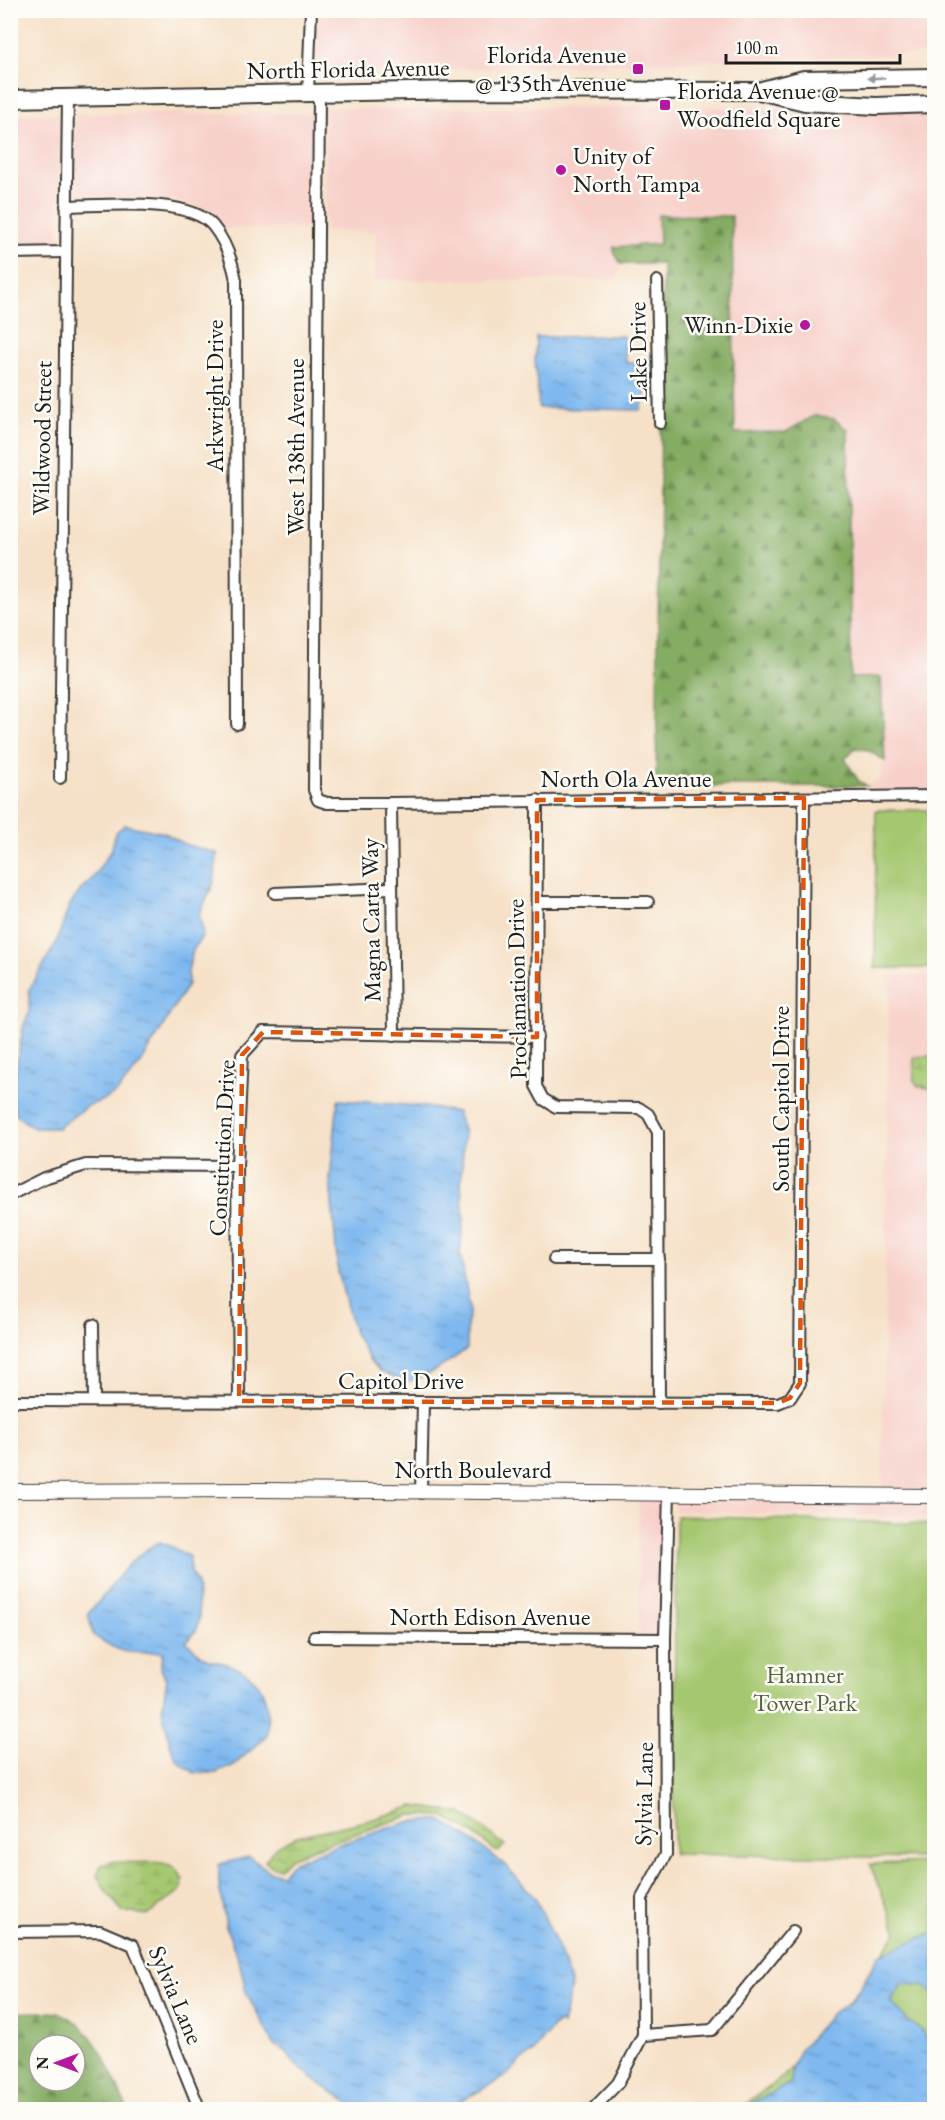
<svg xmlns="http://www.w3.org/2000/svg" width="945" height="2120" viewBox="0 0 945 2120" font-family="'EB Garamond',serif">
<defs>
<pattern id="forest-firs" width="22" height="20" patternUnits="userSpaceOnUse" patternTransform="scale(1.5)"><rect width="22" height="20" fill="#84ac62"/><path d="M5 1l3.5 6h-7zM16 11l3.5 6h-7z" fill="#6b8b50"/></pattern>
<pattern id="wetland-marsh" width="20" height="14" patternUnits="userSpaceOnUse" patternTransform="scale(1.5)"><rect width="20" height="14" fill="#a5c770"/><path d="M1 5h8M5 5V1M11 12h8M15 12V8" fill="none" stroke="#8daa60"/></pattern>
<pattern id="water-ripples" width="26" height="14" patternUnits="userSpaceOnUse" patternTransform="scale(1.5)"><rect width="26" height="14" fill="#7eb8ef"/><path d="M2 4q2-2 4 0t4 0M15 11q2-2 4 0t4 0" fill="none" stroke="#6695c1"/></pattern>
</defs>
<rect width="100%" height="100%" fill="#fdfcf7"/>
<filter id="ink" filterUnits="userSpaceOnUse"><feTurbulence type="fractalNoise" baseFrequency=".0167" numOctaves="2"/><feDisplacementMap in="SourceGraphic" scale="12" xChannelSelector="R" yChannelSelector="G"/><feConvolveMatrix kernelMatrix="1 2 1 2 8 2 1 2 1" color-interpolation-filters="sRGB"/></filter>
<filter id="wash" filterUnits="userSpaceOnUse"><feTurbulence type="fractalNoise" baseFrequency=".008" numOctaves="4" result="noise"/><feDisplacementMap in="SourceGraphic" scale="24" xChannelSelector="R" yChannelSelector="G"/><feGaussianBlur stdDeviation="1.35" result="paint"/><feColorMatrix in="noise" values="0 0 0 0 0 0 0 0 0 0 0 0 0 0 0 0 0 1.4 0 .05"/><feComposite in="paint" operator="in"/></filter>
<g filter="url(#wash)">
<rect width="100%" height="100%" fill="#f6e1c8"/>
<g fill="#f7d0c9">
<path d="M318,11H934V53L316,74Z"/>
<path d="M657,106L934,110V790L876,791L867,786L880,780L883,760H885L881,678L851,679L848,430L816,415L786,432L735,434L732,216L659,244L614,252L621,264L616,280H375L376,232L325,230V108L378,109Z"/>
<path d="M312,113L311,228H222L215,219L194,206L170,200H73L75,114Z"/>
<path d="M61,114L58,243L11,244V115Z"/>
<path d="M934,975V1056L915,1057L918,1086L934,1089V1490L882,1489L889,976Z"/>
<path d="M638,1498H662L658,1652L640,1648L639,1644Z"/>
<path d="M675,1498L934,1502V1519L675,1511Z"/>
</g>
<g fill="url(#forest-firs)" stroke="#50643f" stroke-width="1.5" fill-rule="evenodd">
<path d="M658,215L732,216L735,433L786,432L815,415L834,419L848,430L851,678L881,677L885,761L868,750L855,748L845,759L858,780L867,786H656L663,264H621L614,252V247L659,244Z"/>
<path d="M11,2013C21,2013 54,2010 62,2014C99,2030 112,2076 127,2109H11ZM39,2045H75V2081H39Z"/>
</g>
<g fill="url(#wetland-marsh)" stroke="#607246" stroke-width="1.5">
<path d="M934,1056V1089L918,1086L914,1080V1057Z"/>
<path d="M414,1806L462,1813L505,1845L497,1852L471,1832L443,1816L411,1815L314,1848L290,1858L280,1868L273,1867L265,1861L276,1846L297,1836L367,1821Z"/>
<path d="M114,1861C131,1866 159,1857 175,1868C178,1870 181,1876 183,1879L181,1890L148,1915L123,1912L106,1891L97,1876L101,1865Z"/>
</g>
<g fill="#a5c770" stroke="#607246" stroke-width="1.5">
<path d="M876,810H934V968H875Z"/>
<path d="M676,1516L934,1524V1858L673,1854Z"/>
<path d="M934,1862V2109L737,2110L784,2076L857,1992L897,1932L870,1864Z"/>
</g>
<g fill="url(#water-ripples)" stroke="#4d6a86" stroke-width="1.5">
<path d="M624,336L626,363L655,358L641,410L539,408L535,361L536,337Z"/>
<path d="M125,825L165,833L186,845L217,853L214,882L199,915L203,931L201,938L193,950L188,971V984L141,1063L118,1091L106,1099L87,1106L58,1128H34L17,1116L11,1099L23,1028L29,1012V990L56,943L69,906L83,887L93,878L112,849L115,833Z"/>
<path d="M338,1100L419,1106L457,1112L464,1133L461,1183L464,1219L460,1252L470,1309L467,1326V1349L435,1371L408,1382L381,1372L371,1362L354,1333L338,1272L330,1179Z"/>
<path d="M160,1542L174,1548L189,1557L190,1572L197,1583L199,1617L197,1629L186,1642C193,1647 200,1656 208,1660C212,1662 224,1662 230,1665C265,1678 270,1702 267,1736L234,1765L216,1773H195L177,1761L171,1747L162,1710L167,1679L160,1669L164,1652C127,1652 125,1657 93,1635L88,1614C94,1605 103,1598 109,1589C123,1570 138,1552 160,1542Z"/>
<path d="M440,1820L468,1837L505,1865L536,1899L560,1951L571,1986L562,2025L559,2023L554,2026L532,2054L522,2060L508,2074L495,2083L452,2105L438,2110L358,2109L313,2079L307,2072L294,2064L286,2051L274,2045L246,1992L240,1964L226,1927L219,1885V1864L249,1857L271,1872L282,1874L292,1863L337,1845L411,1821Z"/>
<path d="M932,1933L934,1937V1993L923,1985L902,1984L891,2001L907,2020L922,2031L934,2048V2109H740L791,2083L793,2064L800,2050L831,2014L852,2001L879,1955Z"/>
</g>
</g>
<g filter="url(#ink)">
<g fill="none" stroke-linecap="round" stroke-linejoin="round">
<defs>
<g id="minor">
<path d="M308,94L311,10"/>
<path d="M319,94L314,790L318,800L327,803H391L934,796"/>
<path d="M66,206C102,206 188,196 213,226C226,242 232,260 236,280L237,724"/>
<path d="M10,253L65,252"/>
<path d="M657,281L660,423"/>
<path d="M60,778L68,98"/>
<path d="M537,800L536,1086L543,1099L556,1107L639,1108L648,1114L658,1132L659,1403"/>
<path d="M391,803L394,1035"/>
<path d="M275,893L391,888"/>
<path d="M537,902H648"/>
<path d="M10,1195L44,1178L86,1165L237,1166"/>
<path d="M554,1259H659"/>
<path d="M93,1325L94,1401"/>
<path d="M10,1401L778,1403L790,1398L800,1383L804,798"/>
<path d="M239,1401L237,1166L242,1055L263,1032L537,1037"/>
<path d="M421,1493L423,1402"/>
<path d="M314,1637L665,1639"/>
<path d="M10,1932L100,1931L133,1945L200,2110"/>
<path d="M643,2035L712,2030L793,1931"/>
<path d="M592,2110L618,2083L643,2035L642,1898L666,1854L665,1639L669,1492"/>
</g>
<path id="tertiary" d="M10,1491L261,1490L934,1496"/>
<g id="primary">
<path d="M762,90L804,79L934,77"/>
<path d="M10,99L461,90L759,91L805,102L876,106L934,104"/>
</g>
</defs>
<use href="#minor" stroke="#3d3a36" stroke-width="14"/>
<use href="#tertiary" stroke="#3d3a36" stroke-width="16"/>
<use href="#primary" stroke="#3d3a36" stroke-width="20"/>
<use href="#minor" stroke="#fff" stroke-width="10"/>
<use href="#tertiary" stroke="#fff" stroke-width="14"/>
<use href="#primary" stroke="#fff" stroke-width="16"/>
</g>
<defs><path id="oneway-solid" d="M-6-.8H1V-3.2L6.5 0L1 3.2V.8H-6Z" transform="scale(1.5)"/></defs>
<use fill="#999" href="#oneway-solid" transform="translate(876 78) rotate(179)"/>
</g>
<path fill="none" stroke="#de560d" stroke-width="4.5" stroke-dasharray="12 8" stroke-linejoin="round" d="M804,798L800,1383L790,1398L778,1403L239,1401L242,1055L263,1032L537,1037V800Z"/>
<g fill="#b5179e" stroke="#fdfcf7" stroke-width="2">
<rect x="632" y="63" width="12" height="12" rx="3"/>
<rect x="659" y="99" width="12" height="12" rx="3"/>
<circle cx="561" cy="170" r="6"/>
<circle cx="805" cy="325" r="6"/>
</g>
<g text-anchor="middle" stroke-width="5" stroke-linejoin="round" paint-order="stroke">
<g font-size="24" fill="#1c1c1c" stroke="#fdfcf7" text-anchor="end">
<text x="626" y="63">Florida Avenue<tspan x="626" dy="28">@ 135th Avenue</tspan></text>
<text x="677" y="99" text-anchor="start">Florida Avenue @<tspan x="677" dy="28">Woodfield Square</tspan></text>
<text x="573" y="164" text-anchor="start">Unity of<tspan x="573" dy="28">North Tampa</tspan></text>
<text x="793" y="333">Winn-Dixie</text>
</g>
<g font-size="24" fill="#1c1c1c" stroke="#fdfcf7">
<text transform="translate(348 69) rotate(-1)" y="8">North Florida Avenue</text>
<text transform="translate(638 352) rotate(-91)" y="8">Lake Drive</text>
<text transform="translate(215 396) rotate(-90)" y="8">Arkwright Drive</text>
<text transform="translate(42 438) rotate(-89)" y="8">Wildwood Street</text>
<text transform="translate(296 447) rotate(-90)" y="8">West 138th Avenue</text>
<text x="626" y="787">North Ola Avenue</text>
<text transform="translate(371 920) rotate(-91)" y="8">Magna Carta Way</text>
<text transform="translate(517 989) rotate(-91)" y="8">Proclamation Drive</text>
<text transform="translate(781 1099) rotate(-90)" y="8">South Capitol Drive</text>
<text transform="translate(222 1148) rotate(-87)" y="8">Constitution Drive</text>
<text x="401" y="1389">Capitol Drive</text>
<text x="473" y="1478">North Boulevard</text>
<text x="490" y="1625">North Edison Avenue</text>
<text transform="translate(644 1794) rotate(-89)" y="8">Sylvia Lane</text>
<text transform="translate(176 1995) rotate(67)" y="8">Sylvia Lane</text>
</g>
<g font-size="24" fill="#53603e" stroke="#fdfcf7">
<text x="805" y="1683">Hamner<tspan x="805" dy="28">Tower Park</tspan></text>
</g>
</g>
<rect width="945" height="2120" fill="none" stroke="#fdfcf7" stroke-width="36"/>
<g transform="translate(57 2063) rotate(270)"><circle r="28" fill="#fdfcf7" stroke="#a3a29f" stroke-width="1.5"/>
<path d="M0-4.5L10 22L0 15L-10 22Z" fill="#b5179e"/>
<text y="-9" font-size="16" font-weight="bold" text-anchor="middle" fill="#1c1c1c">N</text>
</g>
<path d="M726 54v9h174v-9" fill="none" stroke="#1c1c1c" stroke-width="3"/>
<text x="735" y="54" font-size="18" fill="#1c1c1c" stroke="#fdfcf7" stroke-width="4.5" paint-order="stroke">100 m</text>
</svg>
